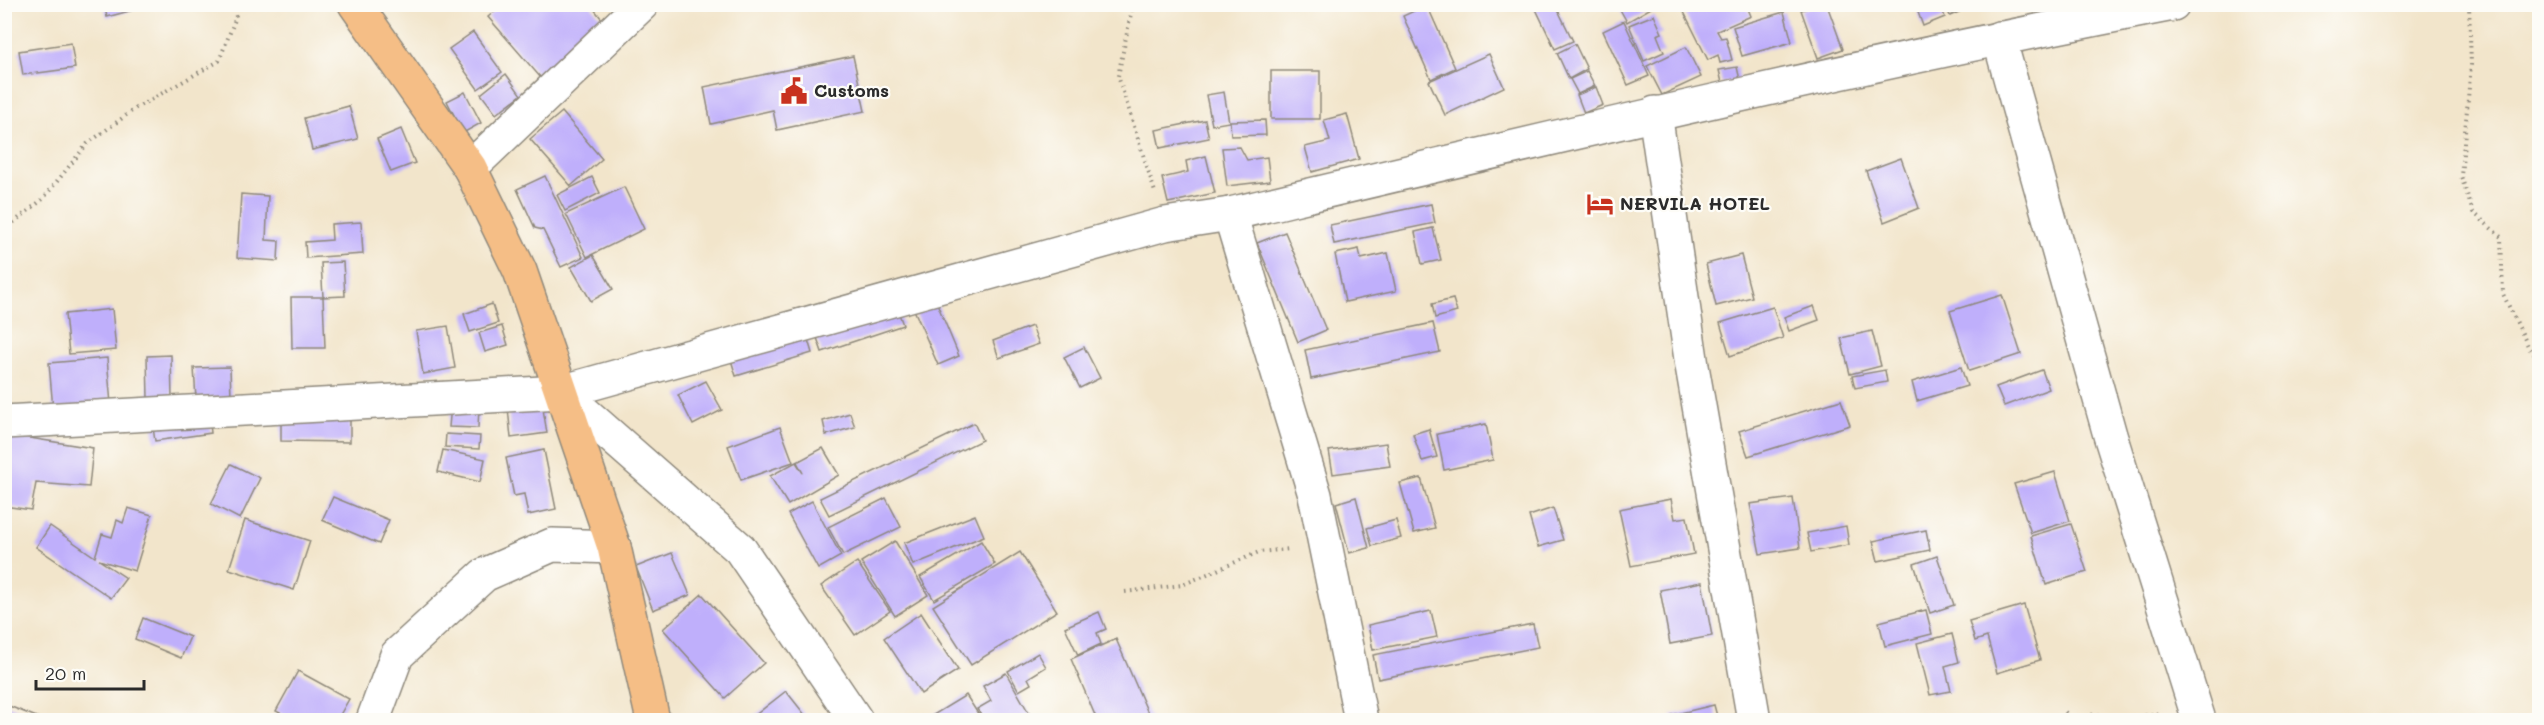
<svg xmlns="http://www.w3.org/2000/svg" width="2544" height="725" viewBox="0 0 2544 725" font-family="Mali,sans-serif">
<rect width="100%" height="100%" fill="#fdfcf7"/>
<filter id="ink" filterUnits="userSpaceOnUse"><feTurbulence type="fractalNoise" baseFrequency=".0167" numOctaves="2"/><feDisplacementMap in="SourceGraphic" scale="12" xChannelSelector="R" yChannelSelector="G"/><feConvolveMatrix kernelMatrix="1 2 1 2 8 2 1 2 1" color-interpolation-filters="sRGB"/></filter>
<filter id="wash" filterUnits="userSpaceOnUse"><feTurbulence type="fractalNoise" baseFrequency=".008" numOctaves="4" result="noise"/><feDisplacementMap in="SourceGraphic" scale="24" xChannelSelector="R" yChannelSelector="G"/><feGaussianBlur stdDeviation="1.35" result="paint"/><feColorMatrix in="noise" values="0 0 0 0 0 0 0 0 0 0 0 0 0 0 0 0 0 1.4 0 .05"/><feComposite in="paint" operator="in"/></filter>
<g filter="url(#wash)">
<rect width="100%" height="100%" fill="#f2e5cb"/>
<g id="blocks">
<g fill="#bfaffb">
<path d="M104,4H152V5L107,17Z"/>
<path d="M503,4H590L605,23L541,78L488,17Z"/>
<path d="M1541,4H1555L1573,41L1555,49L1535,7Z"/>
<path d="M1617,4H1658L1627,22Z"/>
<path d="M1689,4H1746L1751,16L1717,31L1721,38L1726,37L1732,60L1720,63L1718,55L1708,60L1682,8Z"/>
<path d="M1915,4H1940L1945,17L1923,26Z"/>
<path d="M1945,4H1972L1973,6L1950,16Z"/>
<path d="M1427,5L1455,68L1431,79L1403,16Z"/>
<path d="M1817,5H1827L1843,49L1818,58L1801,10Z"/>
<path d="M1784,12L1792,42L1742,56L1733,27Z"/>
<path d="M1654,15L1662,33L1657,35L1664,52L1644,61L1629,25Z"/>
<path d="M1624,21L1649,76L1628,85L1603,31Z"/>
<path d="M473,32L502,72L478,89L449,49Z"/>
<path d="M71,43L75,68L23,75L19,51Z"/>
<path d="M1575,44L1587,69L1569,79L1557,53Z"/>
<path d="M1686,47L1701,77L1662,95L1647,66Z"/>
<path d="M1489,54L1504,87L1445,115L1429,81Z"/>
<path d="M853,56L865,111L777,130L773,110L711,124L704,87Z"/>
<path d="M1737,67L1740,80L1722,83L1719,70Z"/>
<rect x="1271" y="71" width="49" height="48"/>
<path d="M1587,71L1595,86L1578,94L1570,79Z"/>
<path d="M506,74L521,95L496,114L481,94Z"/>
<path d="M1596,87L1603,105L1584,113L1577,95Z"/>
<path d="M465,92L481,123L463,133L447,101Z"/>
<path d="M1224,92L1229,122L1212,125L1206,95Z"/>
<path d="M349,106L358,139L312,150L304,118Z"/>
<path d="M562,112L602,159L571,186L530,139Z"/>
<path d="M1347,114L1359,159L1312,172L1305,147L1330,141L1324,120Z"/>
<path d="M1205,120L1209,138L1160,148L1156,130Z"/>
<path d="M1265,120L1266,135L1231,136L1230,121Z"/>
<path d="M401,129L415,163L391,172L377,139Z"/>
<path d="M1240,147L1247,160L1267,157L1270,181L1227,186L1222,148Z"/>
<path d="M1206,156L1215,193L1168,203L1162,178L1188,172L1186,161Z"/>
<path d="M1901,158L1919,208L1884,222L1866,171Z"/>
<path d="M545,176L583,257L561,267L543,230L535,228L517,189Z"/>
<path d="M592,177L600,193L565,211L557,195Z"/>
<path d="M624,187L644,229L587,257L566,214Z"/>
<path d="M241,194L268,196L266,240L279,241L278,261L237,258Z"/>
<path d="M1431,204L1435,223L1334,244L1330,225Z"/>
<path d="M361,222L363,254L306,258L305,242L332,240L331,224Z"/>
<path d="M1433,228L1441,260L1422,264L1415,232Z"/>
<path d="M1285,232L1326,330L1298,342L1257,243Z"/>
<path d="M1359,249L1361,259L1388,253L1396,291L1345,302L1335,254Z"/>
<path d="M593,255L613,289L591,301L571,267Z"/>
<path d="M1741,255L1752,297L1716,306L1706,264Z"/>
<path d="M343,262L345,296L323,297L321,263Z"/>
<path d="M2002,295L2021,354L1969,371L1950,311Z"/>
<path d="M934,296L959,356L938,365L912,305Z"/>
<path d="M291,297H323L325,348H292Z"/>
<path d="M1453,299L1457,312L1435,318L1432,304Z"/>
<path d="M492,304L498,323L470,332L464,314Z"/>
<path d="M896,305L903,325L822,352L815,332Z"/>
<path d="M1814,306L1819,320L1789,331L1784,317Z"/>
<path d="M1773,307L1783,338L1730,356L1720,323Z"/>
<path d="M112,309L116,350L69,354L65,314Z"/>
<path d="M803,323L812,353L736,376L727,347Z"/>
<path d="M1433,323L1440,352L1311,379L1305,350Z"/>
<path d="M448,326L455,368L423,374L416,331Z"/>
<path d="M502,326L508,345L485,352L479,333Z"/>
<path d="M1032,326L1039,344L999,358L993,341Z"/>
<path d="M1872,331L1881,366L1850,374L1841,338Z"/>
<path d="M1084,347L1100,378L1080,388L1064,357Z"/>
<path d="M171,355L172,399H148L147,356Z"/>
<path d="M107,358L111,404L53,409L49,363Z"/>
<path d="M230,367L231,397L196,399L194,368Z"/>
<path d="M1961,367L1967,386L1917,401L1912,382Z"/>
<path d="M1885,370L1887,382L1855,388L1852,376Z"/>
<path d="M2042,370L2049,389L2004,406L1996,387Z"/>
<path d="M706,381L722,410L693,425L678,395Z"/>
<path d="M1841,400L1850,425L1748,456L1739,431Z"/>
<path d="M542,403L547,433L511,438L508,408Z"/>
<path d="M451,405L479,407L478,428L449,427Z"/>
<path d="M850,413L855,427L826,435L823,421Z"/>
<path d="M209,414L211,433L155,441L152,421Z"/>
<path d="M281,414L350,415V442L281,441Z"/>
<path d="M974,423L982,440L829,515L820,498Z"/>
<path d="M1486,424L1493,460L1444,470L1437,434Z"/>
<path d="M780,427L793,462L741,480L728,446Z"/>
<path d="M1429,429L1437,457L1422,461L1413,434Z"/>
<path d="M4,434L93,448L89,487L36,483L31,510L4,506Z"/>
<path d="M446,434L480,436L479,449L445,447Z"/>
<path d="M1386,443L1390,466L1333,474L1329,451Z"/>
<path d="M823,448L839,475L788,505L770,476L796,462L803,473L797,462Z"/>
<path d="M443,450L485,459L480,482L438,472Z"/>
<path d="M544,450L556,509L528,515L524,494L514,496L506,458Z"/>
<path d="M231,464L260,478L240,519L211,504Z"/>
<path d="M2055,472L2070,521L2031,533L2014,484Z"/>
<path d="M1421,478L1435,528L1414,533L1400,483Z"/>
<path d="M333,497L389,520L379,544L322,520Z"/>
<path d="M1356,497L1369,548L1349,553L1336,503Z"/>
<path d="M886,498L901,527L843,555L828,527Z"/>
<path d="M1793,498L1800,548L1760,554L1750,504Z"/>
<path d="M1671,499L1675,519L1687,517L1694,554L1631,566L1619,509Z"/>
<path d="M812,501L841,556L818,569L788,514Z"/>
<path d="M128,508L152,515L135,571L99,560L126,578L111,598L36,547L50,526L95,557L102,534L112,537L117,520L123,523Z"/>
<path d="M1553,508L1563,540L1538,547L1529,516Z"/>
<path d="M975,515L984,536L913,565L904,543Z"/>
<path d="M245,520L310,541L294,590L229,569Z"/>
<path d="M1396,520L1401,538L1372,546L1367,528Z"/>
<path d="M2071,524L2087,572L2046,585L2031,536Z"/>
<path d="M1846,526L1849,545L1811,552L1807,533Z"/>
<path d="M1926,530L1930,550L1878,561L1873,541Z"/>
<path d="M895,541L928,595L895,616L861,562Z"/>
<path d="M981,541L995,564L934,600L920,577Z"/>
<path d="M1020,552L1057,611L971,665L933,606Z"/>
<path d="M672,553L690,595L653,610L636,567Z"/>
<path d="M1937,556L1954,605L1930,613L1914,564Z"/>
<path d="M857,562L890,611L855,635L821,586Z"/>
<path d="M1702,582L1712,636L1670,644L1660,590Z"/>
<path d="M702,594L764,663L725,698L663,629Z"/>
<path d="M2024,605L2040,660L1997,673L1987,637L1975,641L1969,621Z"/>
<path d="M1926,610L1932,634L1885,646L1879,622Z"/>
<path d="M1431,611L1437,637L1373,650L1368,625Z"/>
<path d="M1099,612L1106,629L1097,633L1101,644L1078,655L1065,627Z"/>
<path d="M921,613L958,670L921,694L884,638Z"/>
<path d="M143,618L190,637L181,658L135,639Z"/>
<path d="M1533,624L1538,647L1378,679L1373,655Z"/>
<path d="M1952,634L1959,662L1945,666L1951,691L1930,695L1917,643Z"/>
<path d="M1116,639L1151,720H1097L1071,659Z"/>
<path d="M1038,653L1046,667L1028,678L1031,684L1019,691L1008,671Z"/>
<path d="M298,671L349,699L337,720H294L276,711Z"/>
<path d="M1006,673L1033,720H984L977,709L991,701L983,686Z"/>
<path d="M786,691L809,720H749Z"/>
<path d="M966,695L982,720H925Z"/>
<path d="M4,704L44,720H4Z"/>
<path d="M1714,705L1718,720H1673L1672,715Z"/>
</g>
</g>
</g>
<g filter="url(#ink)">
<use href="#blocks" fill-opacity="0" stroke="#8e887b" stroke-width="1.5"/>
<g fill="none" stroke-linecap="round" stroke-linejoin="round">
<defs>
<g id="minor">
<path d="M1999,38L2110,435L2199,720"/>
<path d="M1655,113L1692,366L1754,720"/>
<path d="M470,168L642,4"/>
<path d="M1230,214L1315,495L1361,720"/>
<path d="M561,392L740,549L856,720"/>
<path d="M4,422L561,392L1165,224L1230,214C1543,140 1856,65 2173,4"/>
<path d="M373,720L397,655L484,575L552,545L614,547"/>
</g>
<path id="trunk" d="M355,4L470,168L520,271L614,547L653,720"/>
</defs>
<use href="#minor" stroke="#8e887b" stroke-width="36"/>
<use href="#trunk" stroke="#8e887b" stroke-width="36"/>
<g stroke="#8e887b" stroke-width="4" stroke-dasharray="1.5 4.5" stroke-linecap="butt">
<path d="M1133,4L1118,76L1155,192"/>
<path d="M2469,4L2471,65L2461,176L2473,212L2501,237L2503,294L2529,348L2540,361"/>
<path d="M4,230L43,199L87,144L136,108L219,61L236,17L234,4"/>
<path d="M1125,592L1182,585L1259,552L1290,549"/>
<path d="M2065,712L2074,720"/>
<path d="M2081,720L2094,714L2119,719L2162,713"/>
</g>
<use href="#minor" stroke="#fff" stroke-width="33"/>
<use href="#trunk" stroke="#f5be86" stroke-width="33"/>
</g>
</g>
<defs>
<symbol id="civic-bare" viewBox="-9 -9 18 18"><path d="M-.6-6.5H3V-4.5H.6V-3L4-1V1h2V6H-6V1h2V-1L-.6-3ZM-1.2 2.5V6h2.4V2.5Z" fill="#c8321e" stroke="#fdfcf7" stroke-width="2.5" paint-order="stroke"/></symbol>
<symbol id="hotel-bare" viewBox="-9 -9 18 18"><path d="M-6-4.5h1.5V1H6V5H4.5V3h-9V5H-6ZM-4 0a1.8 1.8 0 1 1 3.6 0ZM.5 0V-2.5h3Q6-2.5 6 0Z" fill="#c8321e" stroke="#fdfcf7" stroke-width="2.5" paint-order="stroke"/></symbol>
</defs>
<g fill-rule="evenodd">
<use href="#civic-bare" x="775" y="72" width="38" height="38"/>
<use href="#hotel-bare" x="1581" y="185" width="38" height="38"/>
</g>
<g text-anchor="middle" stroke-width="4.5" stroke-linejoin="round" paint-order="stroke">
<g font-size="18" font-weight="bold" fill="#2b2b2b" stroke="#fdfcf7" text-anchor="start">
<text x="814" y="97">Customs</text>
<text x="1620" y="210">NERVILA HOTEL</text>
</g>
</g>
<rect width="2544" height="725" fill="none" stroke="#fdfcf7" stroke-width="24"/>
<path d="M36 680v9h108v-9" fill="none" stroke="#2b2b2b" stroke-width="3"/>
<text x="45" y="680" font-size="18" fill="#2b2b2b" stroke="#fdfcf7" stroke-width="4.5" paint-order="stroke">20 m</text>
</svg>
